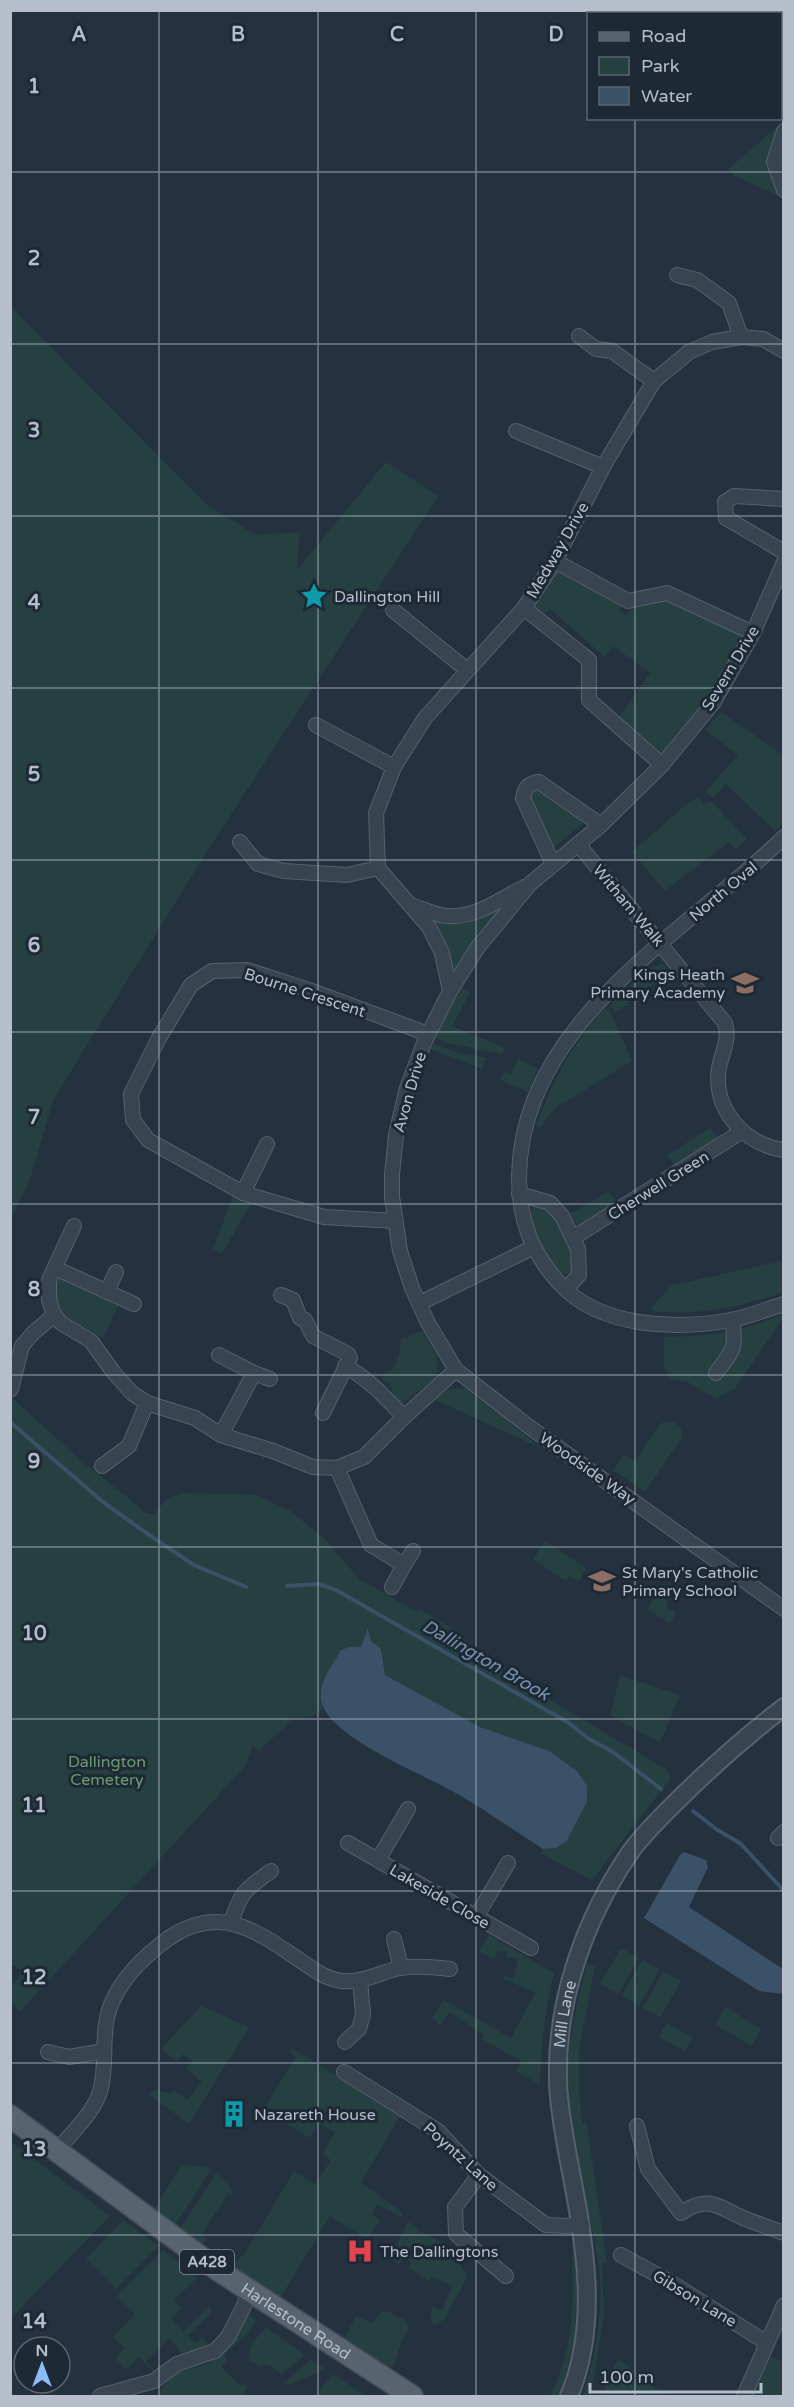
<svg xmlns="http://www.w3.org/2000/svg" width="794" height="2407" viewBox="0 0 794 2407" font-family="'Varela Round',sans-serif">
<rect width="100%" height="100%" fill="#24323f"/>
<g fill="#263f40">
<path d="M777,127L780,129L773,147L783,193L779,196L735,176L728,169Z"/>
<path d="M11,307L207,505L256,535L300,532L297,570L386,462L438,496L213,842L53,1100L31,1176L11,1219Z"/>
<path d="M562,569L621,604L619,610L625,615L630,610L669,596L740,632L742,640L710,693L663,752L656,751L617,720L650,673L613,646L605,657L550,609L541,617L534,612L533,605L556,571Z"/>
<path d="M721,712L783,755V823L775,831L726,784L713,798L705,792L738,755L705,730Z"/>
<path d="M536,786L587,820L553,848L528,796Z"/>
<path d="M699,797L705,805L711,801L747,839L736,849L729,842L665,891L632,852L688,803Z"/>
<path d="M508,900L455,973L449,970L431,920Z"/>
<path d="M662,964L671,971L615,1013L611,1005L614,1001L646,970Z"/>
<path d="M462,987L470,993L452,1026L505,1048L502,1054L450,1044L436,1038L446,1014Z"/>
<path d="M605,1008L609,1009L632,1061L554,1109L540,1128L536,1126C551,1083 574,1041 605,1008Z"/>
<path d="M433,1043C444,1047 455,1053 467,1055C474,1056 478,1055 486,1058L482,1069L430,1049Z"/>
<path d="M518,1059L538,1069L528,1092L500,1080L505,1071L511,1074Z"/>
<path d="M710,1128L721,1142L677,1170L667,1155Z"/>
<path d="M608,1192L621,1207L580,1229L570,1214Z"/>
<path d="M234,1193L252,1201L222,1254L213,1249Z"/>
<path d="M538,1204C552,1207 568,1230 571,1244C574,1252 573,1261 574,1269L568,1274L559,1273L537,1240L529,1210Z"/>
<path d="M783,1261V1292L781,1293C738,1308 698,1316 653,1311L652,1306L672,1285Z"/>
<path d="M65,1277L69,1283L118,1306L103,1338C79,1319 44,1321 55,1278Z"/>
<path d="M783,1314V1318L736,1387L717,1399L686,1381L670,1380L664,1368V1337C708,1336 743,1332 783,1314Z"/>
<path d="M422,1331L437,1356V1377L404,1403L398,1401L389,1384L382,1379L383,1375C398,1368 400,1355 401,1339Z"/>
<path d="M447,1389H467L541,1448L435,1400Z"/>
<path d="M11,1397L85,1464L147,1513L154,1514L167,1498L184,1493L256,1495L289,1510L324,1538L359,1579L417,1612L420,1609L457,1631L496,1668L666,1769L671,1778L592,1880L540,1853L543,1849L556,1848L549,1751L480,1727L385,1675L381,1649L371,1641L369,1629L361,1648L350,1647L321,1701L323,1709L314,1716L293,1720L258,1751L253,1745L246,1765L20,2012L11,2004V1987L23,1972L10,1963Z"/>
<path d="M674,1422L681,1428L682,1437L645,1492L613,1470L624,1454L635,1461L661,1423Z"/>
<path d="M545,1541L586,1568L580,1581L570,1576L566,1581L533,1560Z"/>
<path d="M657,1593L667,1600V1608L676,1612L670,1624L648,1609Z"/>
<path d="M620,1675L680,1695L660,1743L610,1715Z"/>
<path d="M489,1935L554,1973C545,2011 541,2047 540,2085L516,2071L521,2061L482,2039L484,2035L449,2012L440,2025L432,2018L444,2000L511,2038L535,1993L503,1978L502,1975L514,1978L518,1959L507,1957V1952L497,1950L494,1960L479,1951Z"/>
<path d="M621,1948L639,1958L618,1994L600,1984Z"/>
<path d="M642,1960L660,1969L639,2006L622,1996Z"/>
<path d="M587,1964L595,1966L579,2050V2088L582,2123L587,2124L607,2263H602L604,2315L591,2394L598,2396H583C596,2353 605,2307 598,2261C590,2209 571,2157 568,2104C565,2055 574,2011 587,1964Z"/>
<path d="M663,1971L681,1981L660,2017L643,2008Z"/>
<path d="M201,2006L249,2027L189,2124L149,2094L157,2090L171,2093L173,2090L188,2100L202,2082L186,2069L192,2061L183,2054L177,2062L161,2049Z"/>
<path d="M726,2007L761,2029L751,2046L715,2024Z"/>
<path d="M666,2023L693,2037L685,2051L659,2037Z"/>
<path d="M292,2048L400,2116L361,2182L403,2213L401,2217L377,2204L371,2214L381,2220L368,2237L365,2238L330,2216L280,2298L233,2265L244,2254L294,2171L315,2184L331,2160L322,2154L335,2133L319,2123L310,2138L281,2120L279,2124L261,2113L296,2057L289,2052Z"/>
<path d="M11,2142L110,2216L11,2318Z"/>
<path d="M182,2165L206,2167L211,2170L176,2224L154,2209Z"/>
<path d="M216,2173L231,2188L232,2195H227L201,2235L207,2240L203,2244L181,2228Z"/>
<path d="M123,2220L159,2246L116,2289L86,2259Z"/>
<path d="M408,2222L418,2227L417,2230L468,2256L459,2264L467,2274L465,2281L444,2320L434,2325C429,2319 430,2314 433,2307L442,2311L452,2286L432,2277L428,2281L421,2277V2275L409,2269L412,2262L403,2258L399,2264L388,2259Z"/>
<path d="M572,2242C594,2270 572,2366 558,2396H550C576,2346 573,2298 572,2242Z"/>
<path d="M163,2250L197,2278L174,2300L181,2308L171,2318L184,2331L209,2306L212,2312L188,2335L195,2343L202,2337L209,2344L186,2355H183L170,2338L146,2361L155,2371V2373L139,2357L126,2369L115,2358L125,2348L113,2337L135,2314L117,2296Z"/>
<path d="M382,2311C389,2311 393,2314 399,2317C415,2323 407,2333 401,2343C398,2351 396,2358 394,2366L386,2367L343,2341L356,2316L372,2323Z"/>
<path d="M247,2313L256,2320L246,2335L224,2355L227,2360L221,2367L241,2386L243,2383L248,2387L243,2393L246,2396H158C176,2359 193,2376 219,2357C234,2345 238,2329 247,2313Z"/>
<path d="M266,2327L305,2355L281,2374L269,2365L263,2364L260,2367L247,2359L253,2342Z"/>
<path d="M770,2356L783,2362V2396H753Z"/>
<path d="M618,2358L638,2374L644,2382L667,2393L666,2396H601Z"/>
<path d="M311,2359L325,2369L292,2384H283Z"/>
<path d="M333,2374L366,2396H315Z"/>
</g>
<g fill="#3a5168">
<path d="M368,1628L371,1641L381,1649L385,1675L480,1727L549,1751L577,1771L587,1786V1802L566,1842L556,1848L543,1849C513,1830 484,1809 454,1792C423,1774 333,1739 322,1704C316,1685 332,1666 341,1650L350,1647H361Z"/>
<path d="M684,1852L706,1860L708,1867L689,1907L783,1969V1994L759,1991L644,1918L680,1855Z"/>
</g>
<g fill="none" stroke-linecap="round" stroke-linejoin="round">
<g stroke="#3a5168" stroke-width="4">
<path d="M10,1422L103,1502L149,1535L194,1565L246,1587"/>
<path d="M287,1586L319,1584L336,1590L569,1723L589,1739L613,1752L661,1789"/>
<path d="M693,1811L716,1829L741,1844L784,1891"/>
</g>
<defs>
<g id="minor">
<path d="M784,131L774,162L784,190"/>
<path d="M677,275L697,280L729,303L741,337"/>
<path d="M579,336L596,349L612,351L654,381"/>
<path d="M516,431L603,467"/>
<path d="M784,499L734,496L725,502L726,518L784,552"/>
<path d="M555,561L628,601L667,593L753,633"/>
<path d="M784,562L753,633L713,703L662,765L601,825L531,883L478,947L450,991L424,1043L407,1088L396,1135L392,1174V1197L400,1251L412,1288L428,1323L456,1370L528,1426L784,1609"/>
<path d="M524,608L589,660V700L662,765"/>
<path d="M393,610L467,670"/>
<path d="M316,725L394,767"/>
<path d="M784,837C686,933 520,1022 519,1177C519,1220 531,1252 560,1284C601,1328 676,1330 731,1320C749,1317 767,1309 784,1304"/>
<path d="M240,842L258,864L284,871L347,875L378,868"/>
<path d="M578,844L725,1023C730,1040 722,1052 719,1068C712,1109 745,1145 784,1150"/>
<path d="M553,864L523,798C525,787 529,783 539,782L601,825"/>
<path d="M378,868L376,813L394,767L425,718L524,608L555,561L603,467L654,381L689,352L712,342L741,337L763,339L784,351"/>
<path d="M378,868L429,927L442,953L450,991"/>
<path d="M411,905C423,909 437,916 448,916C476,918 501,899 524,887"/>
<path d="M243,1193L267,1144"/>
<path d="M519,1194L550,1203L562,1216L578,1249L579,1275L566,1289"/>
<path d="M395,1221L324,1217L243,1193L148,1140L133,1120L131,1094L159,1038L191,985L212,971L247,970L312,991L428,1034"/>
<path d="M74,1226L49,1280V1300L54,1315L61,1323L91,1341L114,1373L132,1393L147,1403L195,1418L221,1435L273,1451L313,1467L337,1468L364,1457L404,1417L456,1370"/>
<path d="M573,1238L741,1132"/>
<path d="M55,1268L134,1304"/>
<path d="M107,1292L116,1272"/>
<path d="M281,1295L293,1300L300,1318L305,1320L313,1336L348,1354L350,1358L323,1413"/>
<path d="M420,1303L534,1247"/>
<path d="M219,1355L254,1373L221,1435"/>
<path d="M345,1366C369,1379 386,1398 404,1417"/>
<path d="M254,1373L270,1379"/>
<path d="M716,1373C733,1350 737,1349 732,1320"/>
<path d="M11,1389L22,1346L32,1334L54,1315"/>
<path d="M102,1466L129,1446L147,1403"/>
<path d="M337,1468L371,1545L404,1565L392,1587"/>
<path d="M404,1565L413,1551"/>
<path d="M778,1838L784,1832"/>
<path d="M348,1843L531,1948"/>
<path d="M378,1860L408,1809"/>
<path d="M476,1917L508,1863"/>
<path d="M231,1923C241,1891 245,1890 271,1871"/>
<path d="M394,1939L401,1968"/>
<path d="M345,2042L359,2029L363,2014L360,1980"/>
<path d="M48,2052L69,2057L104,2051"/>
<path d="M344,2072L438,2131L479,2175L546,2225L567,2226L582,2224"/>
<path d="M637,2126L648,2169L681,2213C708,2195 717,2206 743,2218C756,2223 770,2228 784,2233"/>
<path d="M57,2151C71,2133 96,2111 101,2088C108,2058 99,2027 114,1998C126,1973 147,1954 169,1938C221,1903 258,1932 301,1961C314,1970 326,1979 342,1981C362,1983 381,1972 400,1968C416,1965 434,1967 450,1969"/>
<path d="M479,2175L455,2207L456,2234L506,2276"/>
<path d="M621,2255L670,2282L767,2343"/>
<path d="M100,2396L154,2381L177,2364L215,2351L228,2337L244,2306L248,2291"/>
<path d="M744,2396L784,2305"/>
</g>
<g id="tertiary">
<path id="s1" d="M569,2396C602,2318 582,2231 567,2151C563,2127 558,2103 558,2079C556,2000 585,1919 629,1854C642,1835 659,1819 675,1803C709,1769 745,1737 784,1707"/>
</g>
<g id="primary">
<path id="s2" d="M10,2116L218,2270L412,2396"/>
</g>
</defs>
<use href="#minor" stroke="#56616d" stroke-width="16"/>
<use href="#tertiary" stroke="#56616d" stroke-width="20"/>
<use href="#primary" stroke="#424d58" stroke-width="24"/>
<use href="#minor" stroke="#38444f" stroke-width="14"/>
<use href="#tertiary" stroke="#38444f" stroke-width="16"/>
<use href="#primary" stroke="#57636f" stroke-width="21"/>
</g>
<path fill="none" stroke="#b5beca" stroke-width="1.5" stroke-opacity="0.55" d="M159,10V2396M318,10V2396M476,10V2396M635,10V14M635,118V2396M10,172H784M10,344H784M10,516H784M10,688H784M10,860H784M10,1032H784M10,1204H784M10,1375H784M10,1547H784M10,1719H784M10,1891H784M10,2063H784M10,2235H784"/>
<defs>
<symbol id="sight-bare" viewBox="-9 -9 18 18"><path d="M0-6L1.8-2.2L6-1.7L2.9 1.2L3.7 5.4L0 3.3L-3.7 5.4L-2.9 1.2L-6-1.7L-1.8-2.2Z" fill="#0f9aa8" stroke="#1d2934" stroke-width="2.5" paint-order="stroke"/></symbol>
<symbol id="school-bare" viewBox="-9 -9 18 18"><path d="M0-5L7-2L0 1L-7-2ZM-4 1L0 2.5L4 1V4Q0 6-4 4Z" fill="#8d6e63" stroke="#1d2934" stroke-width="2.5" paint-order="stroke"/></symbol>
<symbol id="building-bare" viewBox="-9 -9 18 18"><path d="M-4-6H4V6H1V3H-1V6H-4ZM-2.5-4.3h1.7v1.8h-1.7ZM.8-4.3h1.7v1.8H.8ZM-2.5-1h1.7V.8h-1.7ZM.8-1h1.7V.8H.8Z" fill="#0f9aa8" stroke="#1d2934" stroke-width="2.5" paint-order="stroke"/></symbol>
<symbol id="hospital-bare" viewBox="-9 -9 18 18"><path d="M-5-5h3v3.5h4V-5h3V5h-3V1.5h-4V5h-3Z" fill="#e0444e" stroke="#1d2934" stroke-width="2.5" paint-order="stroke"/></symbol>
</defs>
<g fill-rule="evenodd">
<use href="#sight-bare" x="295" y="577" width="38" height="38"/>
<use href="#school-bare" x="726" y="964" width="38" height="38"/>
<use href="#school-bare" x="583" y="1562" width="38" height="38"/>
<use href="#building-bare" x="215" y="2095" width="38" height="38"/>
<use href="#hospital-bare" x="341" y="2232" width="38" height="38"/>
</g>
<g text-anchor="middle" stroke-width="6" stroke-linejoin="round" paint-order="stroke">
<rect fill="#1d2934" stroke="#87919d" stroke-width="1.5" x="180" y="2250" width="54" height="24" rx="4.5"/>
<g font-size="15" font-weight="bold" fill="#b5beca">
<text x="207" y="2267">A428</text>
</g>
<g font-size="16" fill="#b5beca" stroke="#1d2934">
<text transform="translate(557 550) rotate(-60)" y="6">Medway Drive</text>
<text transform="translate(730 668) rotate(-59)" y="6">Severn Drive</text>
<text transform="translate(723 891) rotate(-40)" y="6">North Oval</text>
<text transform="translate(629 905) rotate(50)" y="6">Witham Walk</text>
<text transform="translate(305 992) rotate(18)" y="6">Bourne Crescent</text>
<text transform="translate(409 1092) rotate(-74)" y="6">Avon Drive</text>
<text transform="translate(658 1185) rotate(-32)" y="6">Cherwell Green</text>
<text transform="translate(588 1468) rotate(35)" y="6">Woodside Way</text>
<text transform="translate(440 1896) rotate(30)" y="6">Lakeside Close</text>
<text dy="6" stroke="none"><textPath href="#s1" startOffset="387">Mill Lane</textPath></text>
<text transform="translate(461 2156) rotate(42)" y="6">Poyntz Lane</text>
<text transform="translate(695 2298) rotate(31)" y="6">Gibson Lane</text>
<text dy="6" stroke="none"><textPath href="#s2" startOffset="352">Harlestone Road</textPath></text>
</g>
<g font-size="16" fill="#b5beca" stroke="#1d2934" text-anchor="start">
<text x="334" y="602">Dallington Hill</text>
<text x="725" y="980" text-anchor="end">Kings Heath<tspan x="725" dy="18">Primary Academy</tspan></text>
<text x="622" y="1578">St Mary's Catholic<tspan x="622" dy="18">Primary School</tspan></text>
<text x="254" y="2120">Nazareth House</text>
<text x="380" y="2257">The Dallingtons</text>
</g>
<g font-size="16" fill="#6c9b73" stroke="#1d2934">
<text x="107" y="1767">Dallington<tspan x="107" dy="18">Cemetery</tspan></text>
</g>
<g font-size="18" font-style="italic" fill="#7591ad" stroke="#1d2934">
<text transform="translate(486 1660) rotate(30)" y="6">Dallington Brook</text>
</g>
</g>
<g font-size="20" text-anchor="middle" font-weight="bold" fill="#b5beca" stroke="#1d2934" stroke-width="6" stroke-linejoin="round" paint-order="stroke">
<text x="79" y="41">A</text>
<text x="238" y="41">B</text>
<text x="397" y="41">C</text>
<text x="556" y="41">D</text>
<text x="34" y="93">1</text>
<text x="34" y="265">2</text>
<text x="34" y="437">3</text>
<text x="34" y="609">4</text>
<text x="34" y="781">5</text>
<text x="34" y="952">6</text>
<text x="34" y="1124">7</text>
<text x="34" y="1296">8</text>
<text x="34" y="1468">9</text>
<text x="34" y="1640">10</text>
<text x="34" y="1812">11</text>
<text x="34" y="1984">12</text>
<text x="34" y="2156">13</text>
<text x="34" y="2328">14</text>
</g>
<rect width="794" height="2407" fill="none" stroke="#b5beca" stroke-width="24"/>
<rect x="587" y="12" width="195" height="108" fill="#1d2934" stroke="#5a6570" stroke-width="1.5"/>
<rect x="599" y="32" width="30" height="9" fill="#57636f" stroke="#5a6570" stroke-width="1.5"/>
<text x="641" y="42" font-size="18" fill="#b5beca">Road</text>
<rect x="599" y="57" width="30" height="18" fill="#263f40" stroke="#5a6570" stroke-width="1.5"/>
<text x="641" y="72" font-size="18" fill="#b5beca">Park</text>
<rect x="599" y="87" width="30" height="18" fill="#3a5168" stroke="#5a6570" stroke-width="1.5"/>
<text x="641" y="102" font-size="18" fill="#b5beca">Water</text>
<g transform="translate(42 2365)"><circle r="28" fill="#1d2934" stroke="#5a6570" stroke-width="1.5"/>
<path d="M0-4.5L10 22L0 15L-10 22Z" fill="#8bbdf9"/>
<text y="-9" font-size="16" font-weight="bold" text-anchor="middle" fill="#b5beca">N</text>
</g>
<path d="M590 2383v9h171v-9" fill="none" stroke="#b5beca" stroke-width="3"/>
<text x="599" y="2383" font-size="18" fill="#b5beca" stroke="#1d2934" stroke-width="4.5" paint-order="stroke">100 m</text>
</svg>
